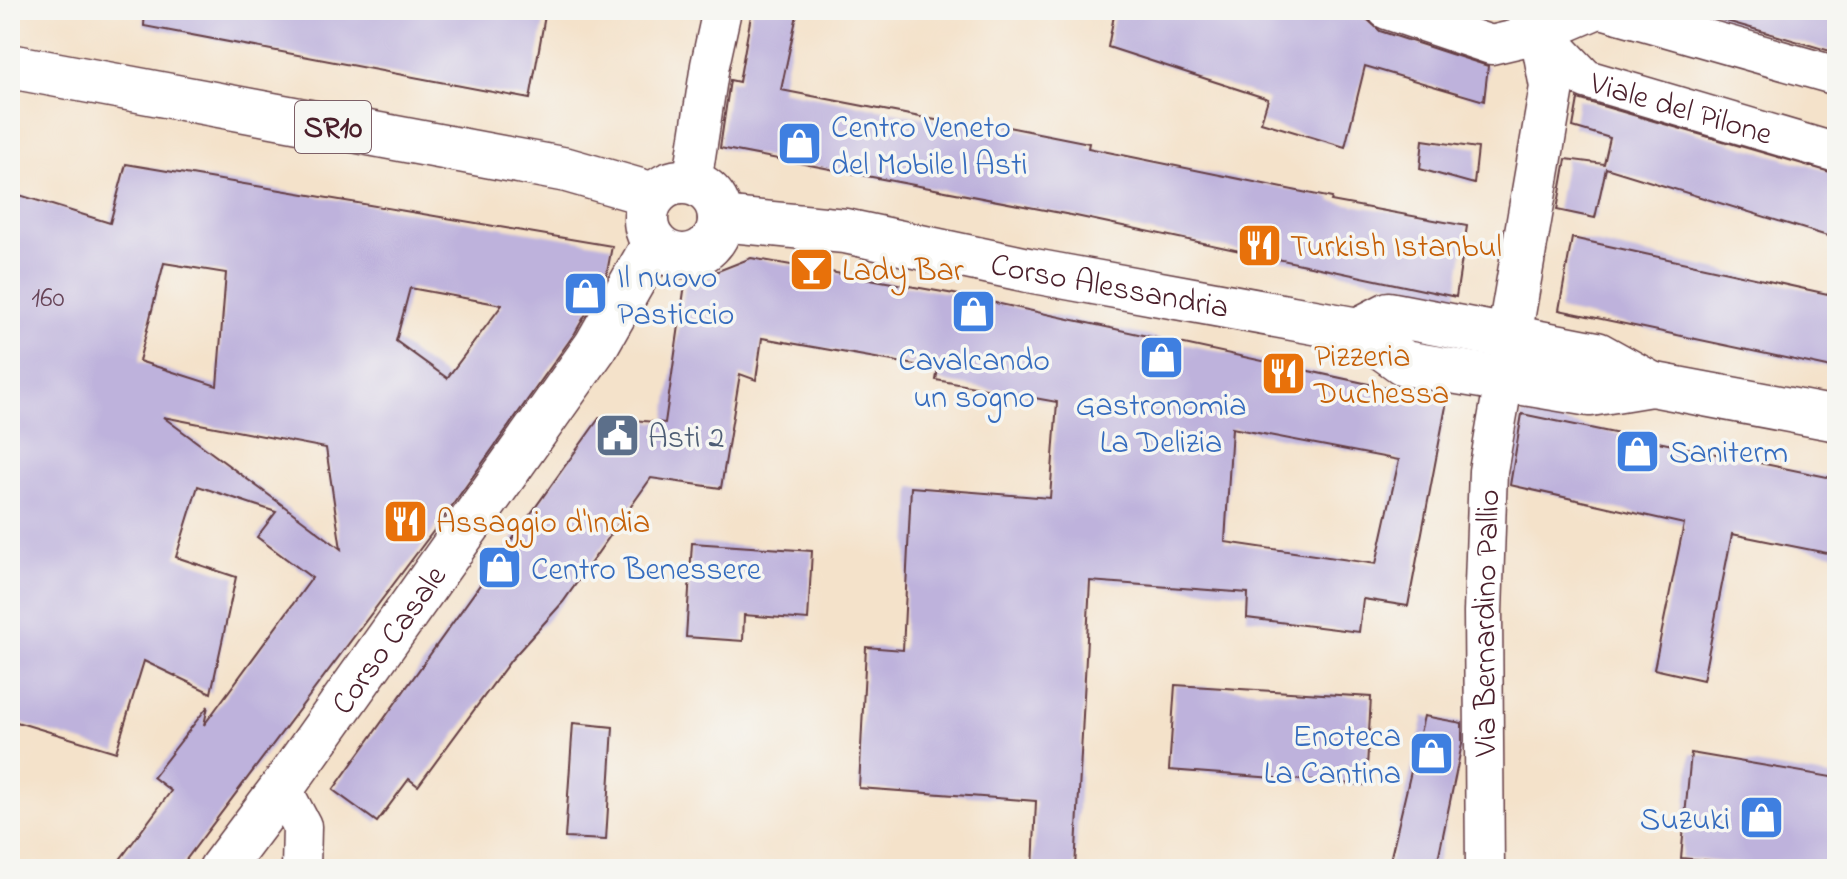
<svg xmlns="http://www.w3.org/2000/svg" width="1847" height="879" viewBox="0 0 1847 879" font-family="'Indie Flower',sans-serif">
<rect width="100%" height="100%" fill="#f6f6f2"/>
<filter id="ink" filterUnits="userSpaceOnUse"><feTurbulence type="fractalNoise" baseFrequency=".0125" numOctaves="2"/><feDisplacementMap in="SourceGraphic" scale="16" xChannelSelector="R" yChannelSelector="G"/><feConvolveMatrix kernelMatrix="1 2 1 2 8 2 1 2 1" color-interpolation-filters="sRGB"/></filter>
<filter id="wash" filterUnits="userSpaceOnUse"><feTurbulence type="fractalNoise" baseFrequency=".006" numOctaves="4" result="noise"/><feDisplacementMap in="SourceGraphic" scale="32" xChannelSelector="R" yChannelSelector="G"/><feGaussianBlur stdDeviation="1.8" result="paint"/><feColorMatrix in="noise" values="0 0 0 0 0 0 0 0 0 0 0 0 0 0 0 0 0 1.4 0 .05"/><feComposite in="paint" operator="in"/></filter>
<g filter="url(#wash)">
<rect width="100%" height="100%" fill="#f4e2ca"/>
<g id="blocks">
<g fill="#beb2dc" fill-rule="evenodd">
<path d="M145,10H546L530,99L144,26Z"/>
<path d="M752,10H798L781,90L982,129L983,122L1089,143L1088,148L1332,198L1331,201L1467,226L1456,297L1076,216L720,148L730,80L739,82Z"/>
<path d="M1115,10H1337L1368,20L1380,31L1488,66L1484,101L1365,66L1345,147L1261,122L1268,99L1108,47Z"/>
<path d="M1717,10H1837V53L1716,18Z"/>
<path d="M1578,99L1837,174V239L1606,168L1595,218L1557,210L1566,159L1604,164L1610,138L1573,127Z"/>
<path d="M1423,140L1478,148L1474,184L1420,169Z"/>
<path d="M126,164L612,246L606,278L575,333L444,517L179,869H113L171,791L153,777L208,706L204,725L312,578L257,537L276,512L198,486L176,557L236,577L211,693L144,661L116,752L10,720V192L110,223ZM164,263L226,273L217,386L139,361ZM410,288L502,305L447,378L396,341ZM163,417L326,448L341,549L281,504Z"/>
<path d="M1572,238L1837,296V369L1559,310Z"/>
<path d="M751,258L954,294L1447,401L1408,606L1363,599L1359,632L1247,618L1248,593L1090,581L1075,869H1033L1036,801L859,788L866,647L903,650L911,487L1050,498L1057,402L936,380L938,369L762,338L756,380L740,374L721,488L651,478L563,602L511,660L418,786L409,779L377,822L333,790L600,417L665,423L685,284ZM1232,428L1399,460L1376,564L1225,542Z"/>
<path d="M1522,414L1837,479V555L1732,534L1703,680L1654,669L1684,524L1510,485Z"/>
<path d="M692,543L812,551L808,620L744,615L743,641L686,637Z"/>
<path d="M1175,685L1371,697L1366,785L1169,770Z"/>
<path d="M1424,716L1462,723V744L1436,869H1388Z"/>
<path d="M573,723L613,727L606,840L565,838Z"/>
<path d="M1691,753L1837,778V869H1792L1681,858Z"/>
</g>
</g>
</g>
<g filter="url(#ink)">
<use href="#blocks" fill-opacity="0" stroke="#643c43" stroke-width="2"/>
<g fill="none" stroke-linecap="round" stroke-linejoin="round">
<defs>
<g id="minor">
<path d="M1387,10L1491,45L1542,33L1596,10"/>
<path id="s1" d="M1525,10L1542,33L1586,79L1837,153"/>
<path d="M1605,10L1837,76"/>
<path d="M692,183L710,65L722,10"/>
<path d="M282,788L302,826L301,869"/>
<path id="s2" d="M1485,869L1483,612L1488,471L1504,380"/>
</g>
<g id="tertiary">
<path d="M1509,337L1552,87L1542,33L1551,10"/>
<path id="s3" d="M221,869L282,788L596,346L654,244"/>
</g>
<g id="primary">
<path d="M10,66L567,170L654,195"/>
<circle cx="683" cy="219" r="37"/>
<path id="s4" d="M720,219L845,231L1028,270L1358,330L1404,363L1590,394L1651,384"/>
<path d="M1358,330L1389,314L1597,354L1651,384L1837,419"/>
</g>
</defs>
<use href="#minor" stroke="#643c43" stroke-width="41"/>
<use href="#tertiary" stroke="#643c43" stroke-width="47"/>
<use href="#primary" stroke="#643c43" stroke-width="47"/>
<use href="#minor" stroke="#fff" stroke-width="38"/>
<use href="#tertiary" stroke="#fff" stroke-width="44"/>
<use href="#primary" stroke="#fff" stroke-width="44"/>
</g>
</g>
<defs>
<symbol id="shop-square" viewBox="-11 -11 22 22"><rect x="-9" y="-9" width="18" height="18" rx="4" fill="#3f7fe0" stroke="#f6f6f2"/><path d="M-5-2.5h2.3a2.7 3.5 0 0 1 5.4 0H5L5.5 6h-11ZM-1.5-2.5h3a1.5 2.3 0 0 0-3 0Z" fill="#fff"/></symbol>
<symbol id="restaurant-square" viewBox="-11 -11 22 22"><rect x="-9" y="-9" width="18" height="18" rx="4" fill="#e8710a" stroke="#f6f6f2"/><path d="M-5-6h1v4h1v-4h1v4h1v-4h1v5L-1.5 .5V6h-2V.5L-5-1ZM5-6V6H3V1.5H1.5Q1.5-4 5-6Z" fill="#fff"/></symbol>
<symbol id="bar-square" viewBox="-11 -11 22 22"><rect x="-9" y="-9" width="18" height="18" rx="4" fill="#e8710a" stroke="#f6f6f2"/><path d="M-6-5H6L.8 .8V4.5H3.5V6h-7V4.5H-.8V.8Z" fill="#fff"/></symbol>
<symbol id="civic-square" viewBox="-11 -11 22 22"><rect x="-9" y="-9" width="18" height="18" rx="4" fill="#5c6f8a" stroke="#f6f6f2"/><path d="M-.6-6.5H3V-4.5H.6V-3L4-1V1h2V6H-6V1h2V-1L-.6-3ZM-1.2 2.5V6h2.4V2.5Z" fill="#fff"/></symbol>
</defs>
<g fill-rule="evenodd">
<use href="#shop-square" x="774" y="118" width="51" height="51"/>
<use href="#restaurant-square" x="1234" y="220" width="51" height="51"/>
<use href="#bar-square" x="786" y="244" width="51" height="51"/>
<use href="#shop-square" x="560" y="268" width="51" height="51"/>
<use href="#shop-square" x="948" y="286" width="51" height="51"/>
<use href="#shop-square" x="1136" y="332" width="51" height="51"/>
<use href="#restaurant-square" x="1258" y="348" width="51" height="51"/>
<use href="#civic-square" x="592" y="410" width="51" height="51"/>
<use href="#shop-square" x="1612" y="426" width="51" height="51"/>
<use href="#restaurant-square" x="380" y="496" width="51" height="51"/>
<use href="#shop-square" x="474" y="542" width="51" height="51"/>
<use href="#shop-square" x="1406" y="728" width="51" height="51"/>
<use href="#shop-square" x="1736" y="792" width="51" height="51"/>
</g>
<g text-anchor="middle" stroke-width="7" stroke-linejoin="round" paint-order="stroke">
<g font-size="28" fill="#674457">
<text x="48" y="306">160</text>
</g>
<rect fill="#f6f6f2" stroke="#7e6067" stroke-width="2" x="295" y="101" width="76" height="52" rx="6"/>
<g font-size="30" font-weight="bold" fill="#4a1f2b">
<text x="333" y="137">SR10</text>
</g>
<g font-size="32" fill="#4a1f2b" stroke="#f6f6f2">
<text dy="11" stroke="none"><textPath href="#s1" startOffset="192">Viale del Pilone</textPath></text>
<text dy="11" stroke="none"><textPath href="#s4" startOffset="396">Corso Alessandria</textPath></text>
<text dy="11" stroke="none"><textPath href="#s2" startOffset="246">Via Bernardino Pallio</textPath></text>
<text dy="11" stroke="none"><textPath href="#s3" startOffset="284">Corso Casale</textPath></text>
</g>
<g font-size="32" fill="#366cbe" stroke="#f6f6f2" text-anchor="start">
<text x="831" y="137">Centro Veneto<tspan x="831" dy="37">del Mobile | Asti</tspan></text>
<text x="617" y="287">Il nuovo<tspan x="617" dy="37">Pasticcio</tspan></text>
<text x="974" y="370" text-anchor="middle">Cavalcando<tspan x="974" dy="37">un sogno</tspan></text>
<text x="1161" y="415" text-anchor="middle">Gastronomia<tspan x="1161" dy="37">La Delizia</tspan></text>
<text x="1669" y="462">Saniterm</text>
<text x="531" y="579">Centro Benessere</text>
<text x="1401" y="746" text-anchor="end">Enoteca<tspan x="1401" dy="37">La Cantina</tspan></text>
<text x="1730" y="829" text-anchor="end">Suzuki</text>
</g>
<g font-size="32" fill="#c56008" stroke="#f6f6f2" text-anchor="start">
<text x="1290" y="256">Turkish Istanbul</text>
<text x="842" y="280">Lady Bar</text>
<text x="1314" y="366">Pizzeria<tspan x="1314" dy="37">Duchessa</tspan></text>
<text x="436" y="532">Assaggio d'India</text>
</g>
<g font-size="32" fill="#4e5e75" stroke="#f6f6f2" text-anchor="start">
<text x="648" y="447">Asti 2</text>
</g>
</g>
<rect width="1847" height="879" fill="none" stroke="#f6f6f2" stroke-width="40"/>
</svg>
